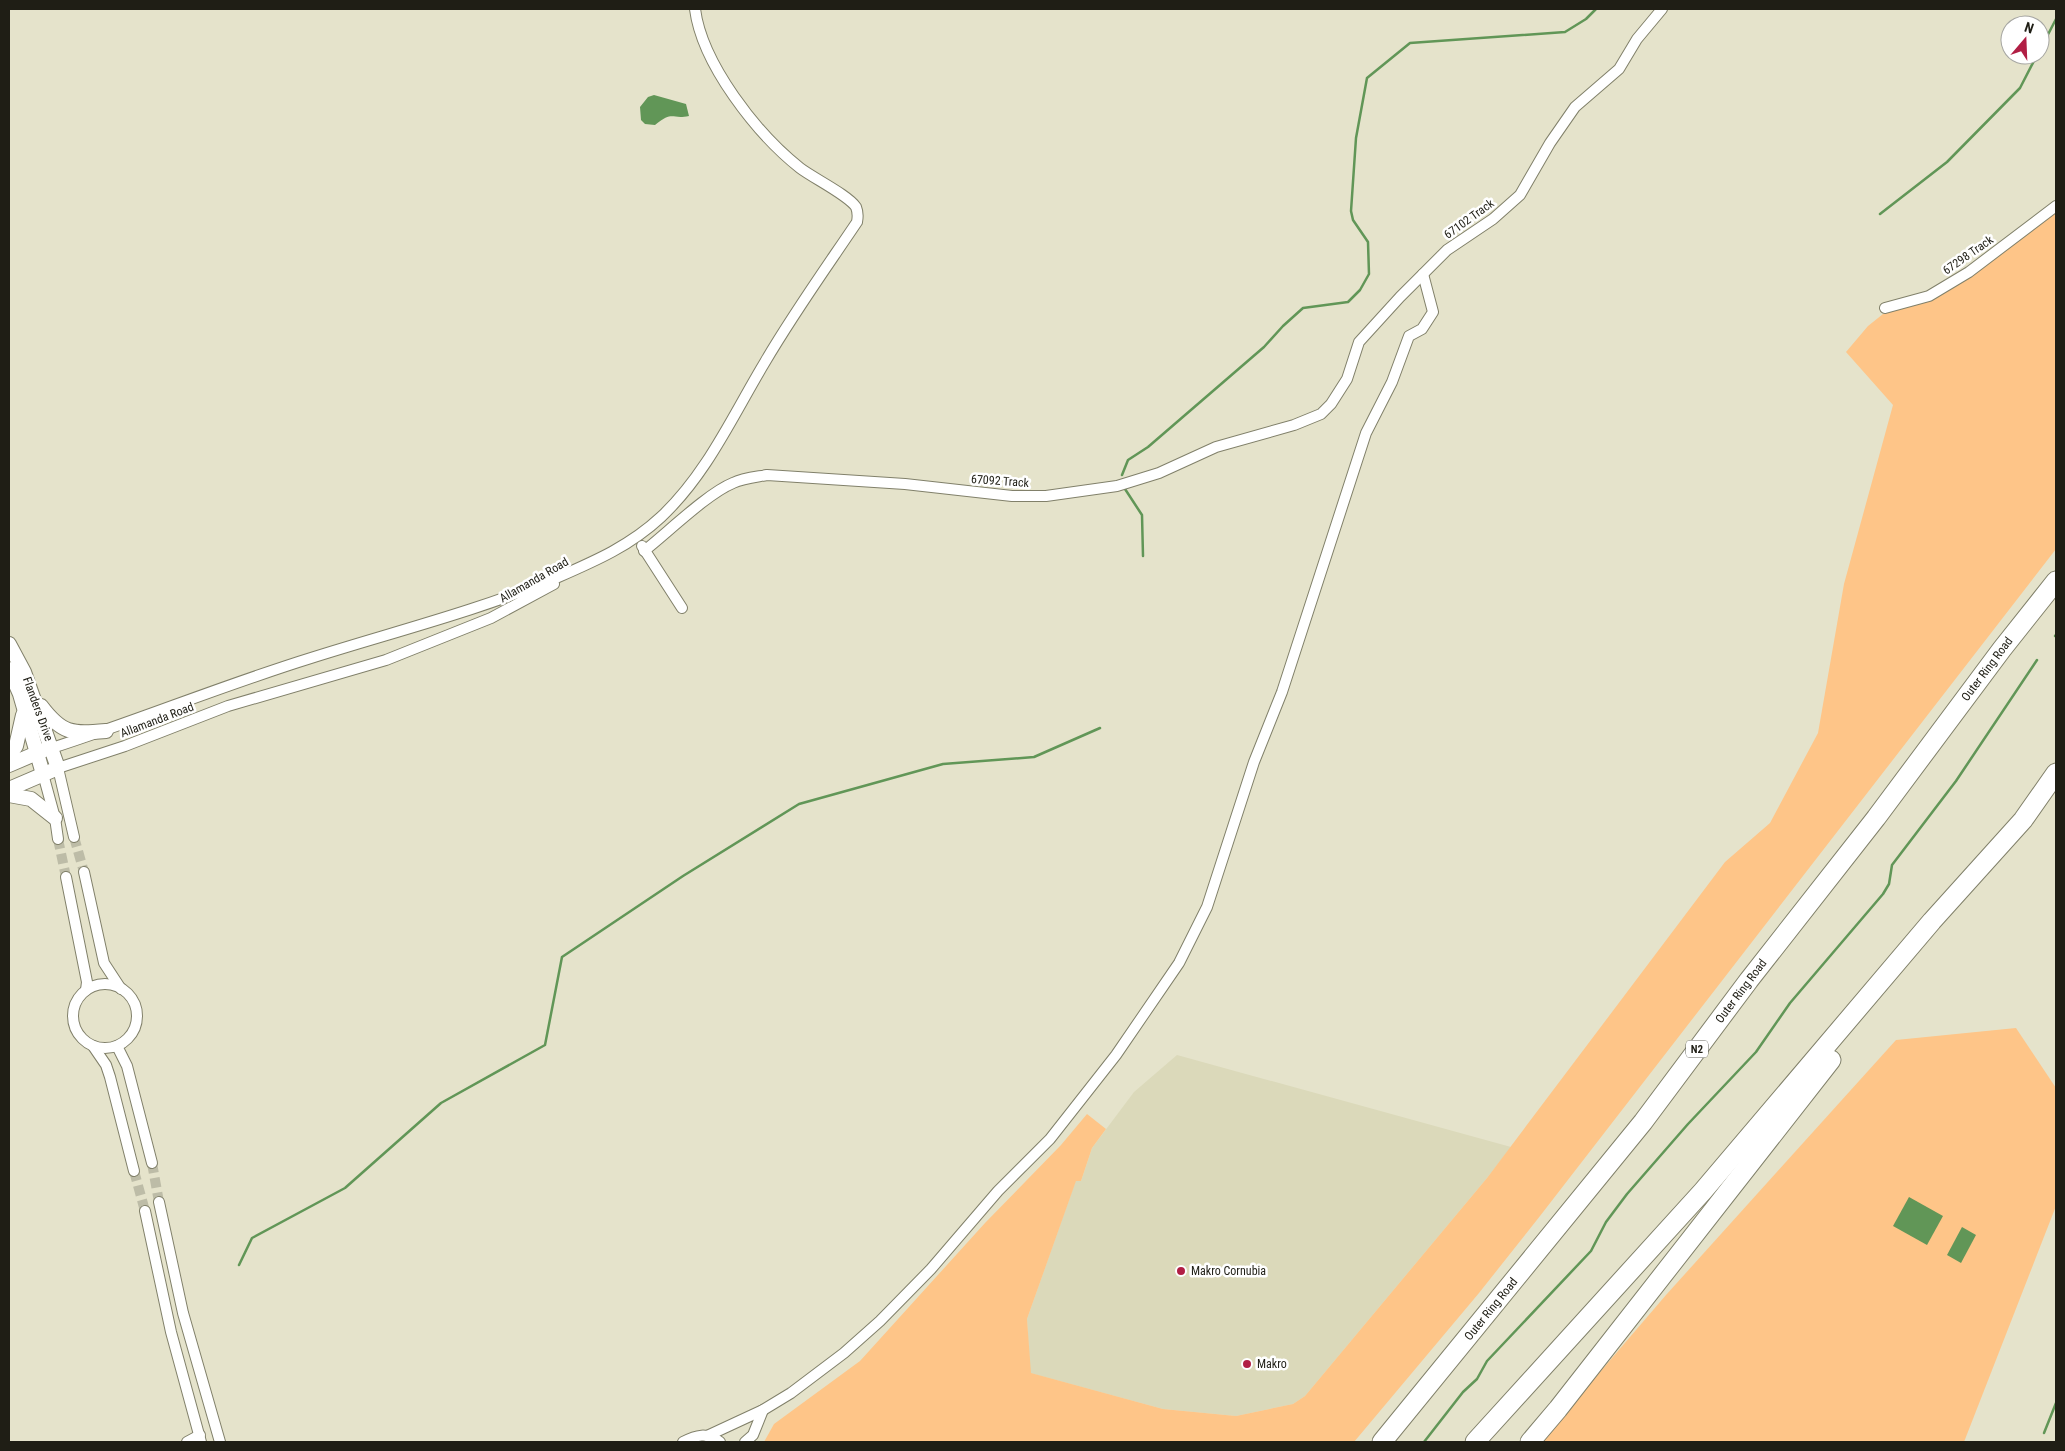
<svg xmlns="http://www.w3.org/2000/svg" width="2065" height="1451" viewBox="0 0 2065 1451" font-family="'Roboto Condensed',sans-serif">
<rect width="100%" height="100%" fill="#e5e3cb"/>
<path fill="#dbd9ba" d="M1177,1055L1511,1147L1487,1178L1305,1396L1293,1404L1236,1416L1163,1409L1030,1373L1027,1319L1076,1180L1081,1181L1092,1148L1134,1092Z"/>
<g fill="#fec588">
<path d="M2056,213V549L1540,1216L1479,1293L1354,1442H764L774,1424L860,1361L985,1223L1061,1145L1087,1114L1106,1129L1092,1148L1081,1181H1076L1027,1319L1031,1373L1163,1409L1236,1416L1293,1404L1305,1396L1487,1178L1725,862L1770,823L1818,733L1844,584L1893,405L1846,352L1868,326L1883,314L1925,302L1965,280Z"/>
<path d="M2016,1028L2056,1088V1206L1964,1442H1540L1666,1295L1896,1040Z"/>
</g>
<g fill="#619657">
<path d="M654,95L686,104L689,116C671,120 674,110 655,125L645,124L641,120L640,107L648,97Z"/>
<path d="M1909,1197L1943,1216L1927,1245L1893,1226Z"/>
<path d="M1962,1227L1976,1235L1961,1263L1947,1255Z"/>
</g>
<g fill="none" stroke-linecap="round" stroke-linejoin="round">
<g stroke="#619657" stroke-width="2.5">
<path d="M2040,50L2056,19"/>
<path d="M1880,214L1947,162L2020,88L2037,55"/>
<path d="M1122,475L1128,460L1148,447L1264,347L1283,326L1303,308L1348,302L1360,290L1369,274L1368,242L1353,220L1351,211L1356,138L1367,78L1410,43L1565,32L1586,19L1596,9"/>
<path d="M1125,489L1142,515L1143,556"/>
<path d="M2055,636L2056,635"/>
<path d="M239,1265L252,1238L345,1188L441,1103L545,1045L562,957L683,876L799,804L943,764L1034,757L1100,728"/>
<path d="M2044,1433L2056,1403"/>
<path d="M1424,1442L1463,1392L1477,1379L1487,1361L1591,1251L1606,1222L1627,1194L1688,1124L1756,1052L1790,1003L1883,894L1889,884L1892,865L1956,781L2037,660"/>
</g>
<g stroke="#bdbca7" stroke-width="10" stroke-dasharray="10 5" stroke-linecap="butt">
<path d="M74,837L84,872"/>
<path d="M58,839L66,877"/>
<path d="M152,1163L159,1202"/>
<path d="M134,1171L145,1211"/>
</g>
<defs>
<g id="street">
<path d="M1885,308L1929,296L1969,272L2056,206"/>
<path d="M642,546L682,608"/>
<path d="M644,551C667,533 708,493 733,483C743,478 756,477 767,475L905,484L1012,496H1046L1117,486L1159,473L1216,447L1294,425L1321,414L1331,404L1347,379L1359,342L1400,297L1447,250L1493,219L1520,195L1550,143L1575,107L1619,69L1637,39L1662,9"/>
<path d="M52,748C139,720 224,685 311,658C393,632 477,611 556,578C595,561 630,546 661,517C707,474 733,415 765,362C793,314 826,268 857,222C858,217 858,212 856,207C848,195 813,178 800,168C757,134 702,64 695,9"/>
<path d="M43,774L55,818L58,839"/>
<path d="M74,837L58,768L125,746L228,706L386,660L491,618L554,584"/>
<path d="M84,872L104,963L121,989"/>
<path d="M66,877L87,982L86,990"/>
<circle cx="105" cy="1016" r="32"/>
<path d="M93,1046L106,1065L110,1077L134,1171"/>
<path d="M117,1046L127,1066L152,1163"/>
<path d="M159,1202L183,1313L220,1442"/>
<path d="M145,1211L171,1332L201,1442"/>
<path d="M707,1436L763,1410L791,1393L844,1353L880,1321L931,1269L998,1191L1050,1139L1116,1055L1179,963L1207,907L1254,762L1282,692L1366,433L1392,382L1409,336L1422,329L1433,312L1423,274"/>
<path d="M187,1442L200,1435"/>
<path d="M683,1442C696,1435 707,1432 720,1442"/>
<path d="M745,1442L753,1435L763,1410"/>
</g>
<g id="secondary">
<path d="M9,644L24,672L58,768L9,789"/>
<path d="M9,669L20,694L43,774"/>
<path d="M41,706C62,734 72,734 106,731"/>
<path d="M9,756L16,746L23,715"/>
<path d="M9,765L44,750"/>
<path d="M9,795L31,799L55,818"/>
</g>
<g id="highway">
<path d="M1382,1442L1643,1122L1749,980L1876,818L2002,649L2056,581"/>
<path d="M1475,1442L1703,1191L1932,921L2023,820L2056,773"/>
<path d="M1530,1442L1558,1409L1831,1060"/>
</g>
</defs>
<use href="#street" stroke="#81806a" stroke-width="12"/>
<use href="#secondary" stroke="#81806a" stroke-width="16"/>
<use href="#highway" stroke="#81806a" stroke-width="21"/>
<use href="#street" stroke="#fff" stroke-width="10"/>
<use href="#secondary" stroke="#fff" stroke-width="14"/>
<use href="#highway" stroke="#fff" stroke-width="19"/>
</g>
<g fill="#b11e44" stroke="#fff" stroke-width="2">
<circle cx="1181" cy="1271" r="5"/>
<circle cx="1247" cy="1364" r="5"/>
</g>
<g text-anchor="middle" stroke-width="5" stroke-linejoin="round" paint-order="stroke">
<rect fill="#fff" stroke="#62625b" stroke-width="1" x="1686" y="1040.5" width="22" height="17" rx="4"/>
<g font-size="11" font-weight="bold" fill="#1f1e15">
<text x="1697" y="1053">N2</text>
</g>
<g font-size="12" fill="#1f1e15" stroke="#fff">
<text transform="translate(1469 219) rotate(-36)" y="4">67102 Track</text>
<text transform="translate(1968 255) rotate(-35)" y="4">67298 Track</text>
<text transform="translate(1000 481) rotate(4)" y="4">67092 Track</text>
<text transform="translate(534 580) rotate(-30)" y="4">Allamanda Road</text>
<text transform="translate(1987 669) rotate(-53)" y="4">Outer Ring Road</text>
<text transform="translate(38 709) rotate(70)" y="4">Flanders Drive</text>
<text transform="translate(157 720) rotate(-21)" y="4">Allamanda Road</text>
<text transform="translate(1741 991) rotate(-53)" y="4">Outer Ring Road</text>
<text transform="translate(1491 1309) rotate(-51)" y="4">Outer Ring Road</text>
</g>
<g font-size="12" fill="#1f1e15" stroke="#fff" text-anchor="start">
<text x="1191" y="1275">Makro Cornubia</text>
<text x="1257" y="1368">Makro</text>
</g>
</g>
<rect width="2065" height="1451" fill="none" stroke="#1f1e15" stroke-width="20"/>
<g transform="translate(2025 40) rotate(19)"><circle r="24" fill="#ffffff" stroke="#a5a5a1"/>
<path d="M0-4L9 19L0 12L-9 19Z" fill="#b11e44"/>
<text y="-8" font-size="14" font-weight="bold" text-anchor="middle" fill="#1f1e15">N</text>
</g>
</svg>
